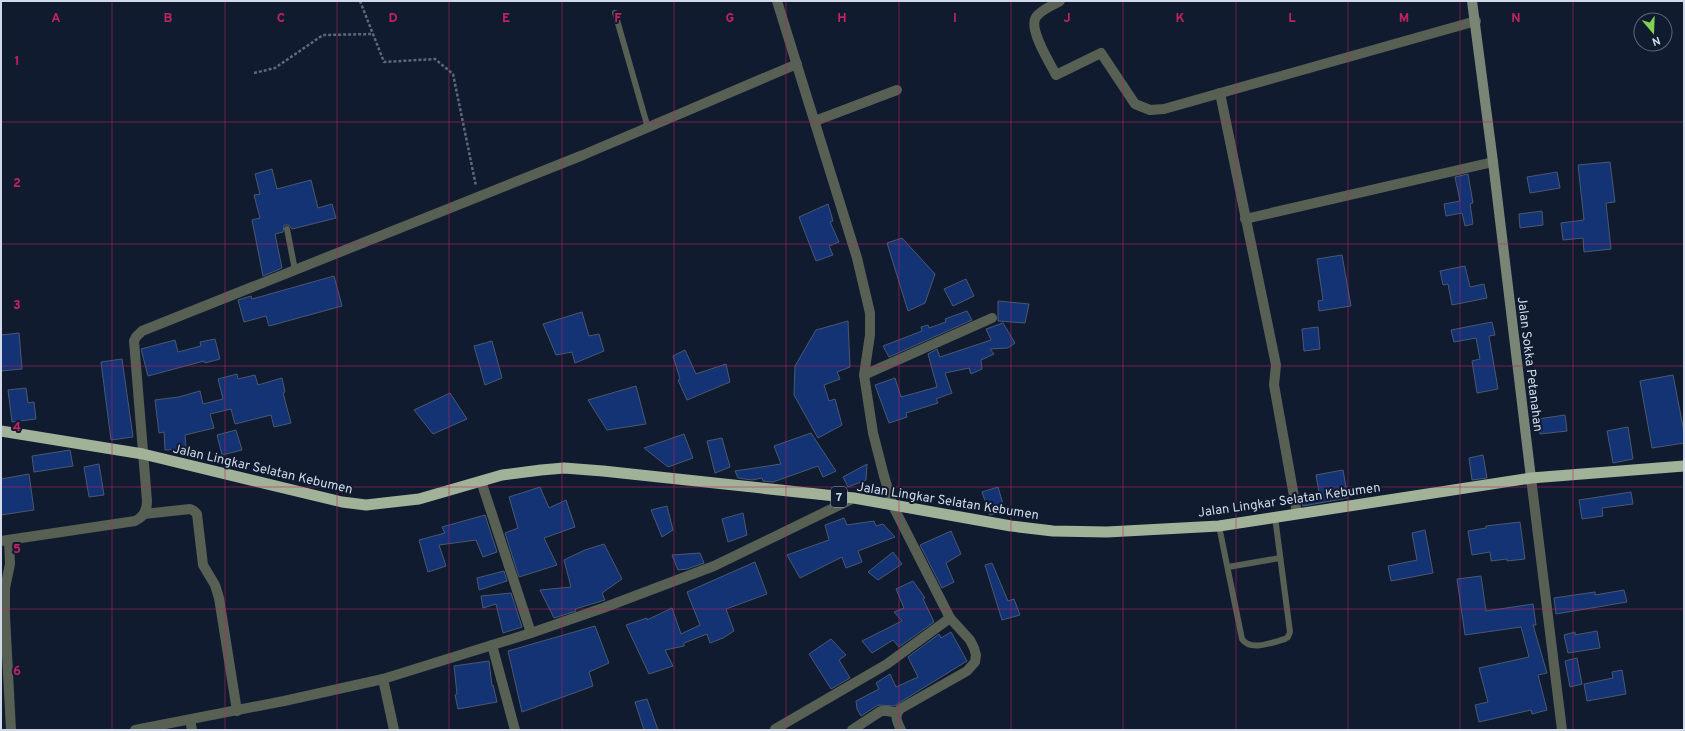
<svg xmlns="http://www.w3.org/2000/svg" width="1685" height="731" viewBox="0 0 1685 731" font-family="Overpass,sans-serif">
<rect width="100%" height="100%" fill="#101b30"/>
<g fill="#133374" stroke="#4a5870">
<path d="M1610,162L1615,202L1606,203L1611,249L1584,252L1583,238L1563,240L1561,223L1584,220L1578,165Z"/>
<path d="M272,169L277,189L311,180L318,208L332,204L336,218L292,229L289,225H284L283,232L275,234L282,268L263,276L252,220L260,218L254,195L260,194L255,174Z"/>
<path d="M1557,172L1560,188L1530,193L1527,177Z"/>
<path d="M1468,174L1473,203L1470,204L1473,224L1465,226L1462,213L1446,216L1444,204L1460,201L1455,177Z"/>
<path d="M828,204L833,221L830,222L839,242L829,246L833,255L816,261L799,217Z"/>
<path d="M1542,211L1543,225L1520,228L1519,214Z"/>
<path d="M902,238L935,274L925,303L908,311L887,243Z"/>
<path d="M1342,255L1351,306L1319,311L1318,301L1323,300L1317,259Z"/>
<path d="M1465,266L1470,287L1484,284L1487,298L1452,305L1448,284L1443,285L1440,271Z"/>
<path d="M334,276L342,306L269,326L266,316L244,322L238,300L251,296L252,299Z"/>
<path d="M966,279L974,296L953,306L944,289Z"/>
<path d="M998,301L1029,304L1025,323L998,321Z"/>
<path d="M967,311L972,320L889,357L883,346L922,331L921,327L928,325L929,328L946,322L945,319Z"/>
<path d="M582,312L589,336L599,334L604,351L575,363L572,352L556,355L543,324Z"/>
<path d="M848,321L850,367L837,372L840,379L824,385L829,401L835,399L842,425L818,438L794,395L795,366L816,330Z"/>
<path d="M1492,322L1495,335L1489,336L1498,389L1477,393L1472,361L1480,359L1476,338L1454,342L1451,330Z"/>
<path d="M1003,323L1015,343L1008,348L990,349L994,354L981,360L982,369L971,374L969,368L945,373L952,393L936,399L938,403L906,413L907,417L889,423L875,385L895,378L901,397L937,387L928,354L937,349L940,357L991,340L986,329Z"/>
<path d="M1318,327L1320,349L1304,351L1302,329Z"/>
<path d="M19,333L22,369L1,371V335Z"/>
<path d="M215,339L220,359L205,363L204,361L148,376L141,349L175,340L178,352L201,346L200,342Z"/>
<path d="M492,341L502,378L485,385L474,346Z"/>
<path d="M685,350L696,374L726,364L730,382L687,400L678,380L680,379L673,356Z"/>
<path d="M122,359L133,437L111,440L101,362Z"/>
<path d="M237,374L238,379L255,375L258,385L282,378L285,392L283,393L291,423L274,427L271,415L235,424L231,409L210,414L214,428L185,435L186,449L165,450L164,432L159,433L155,400L179,397L200,391L203,404L223,399L218,379Z"/>
<path d="M1673,375L1684,432V443L1652,448L1640,381Z"/>
<path d="M636,386L646,424L607,430L588,400Z"/>
<path d="M26,388L28,403L34,402L36,419L12,422L8,390Z"/>
<path d="M450,393L467,419L433,434L414,410Z"/>
<path d="M1565,415L1567,431L1540,434L1538,419Z"/>
<path d="M1628,427L1633,459L1613,463L1607,431Z"/>
<path d="M236,430L242,450L222,455L217,435Z"/>
<path d="M811,433L836,471L823,477L818,466L773,482L763,481L762,478L752,480L738,478L735,471L781,464L774,446Z"/>
<path d="M684,434L693,458L668,467L644,448Z"/>
<path d="M722,438L730,467L715,473L707,441Z"/>
<path d="M70,450L73,466L34,472L32,456Z"/>
<path d="M1483,455L1487,478L1472,480L1469,458Z"/>
<path d="M99,464L104,495L89,497L84,467Z"/>
<path d="M867,464L866,480L848,487L843,477Z"/>
<path d="M1343,470L1348,498L1303,506L1301,495L1319,492L1316,475Z"/>
<path d="M29,474L34,510L1,515V479Z"/>
<path d="M540,487L549,508L566,500L575,527L544,538L557,565L519,577L505,533L518,528L509,497Z"/>
<path d="M998,487L1005,511L990,515L982,492Z"/>
<path d="M1631,492L1633,504L1602,508L1603,516L1582,519L1579,500Z"/>
<path d="M667,506L673,530L662,537L651,510Z"/>
<path d="M743,513L747,535L728,542L722,519Z"/>
<path d="M485,515L497,552L483,557L476,540L439,545L446,566L428,572L419,540L445,533L442,527Z"/>
<path d="M844,518L847,525L874,521L876,526L883,524L895,537L858,551L862,562L846,568L842,557L800,578L787,555L829,540L825,525Z"/>
<path d="M1520,522L1525,559L1507,561V559L1491,561L1490,552L1472,555L1468,531L1486,528V526Z"/>
<path d="M1425,530L1433,573L1391,581L1388,566L1417,560L1412,533Z"/>
<path d="M951,531L961,554L946,563L954,582L942,588L920,545Z"/>
<path d="M604,544L622,579L602,593L605,600L575,609L576,611L554,618L540,590L571,587L564,560L585,550Z"/>
<path d="M893,552L902,564L878,580L868,572Z"/>
<path d="M700,553L704,563L687,569L678,570L672,555Z"/>
<path d="M755,562L767,594L726,609L734,631L723,638L710,643L707,634L684,643V646L665,650L673,666L649,674L626,625L647,618V620L672,608L681,634L700,625L687,592Z"/>
<path d="M992,563L1008,601L1014,599L1020,615L1002,620L985,565Z"/>
<path d="M504,571L507,581L479,590L477,578Z"/>
<path d="M1481,576L1486,611L1533,604L1536,625H1533L1547,673L1538,675L1547,710L1532,714L1531,710L1479,722L1475,705L1488,702L1479,668L1529,657L1521,627L1465,635L1457,579Z"/>
<path d="M913,581L925,598L923,599L934,622L899,647L893,640L872,653L862,641L902,621L894,612L904,608L896,589Z"/>
<path d="M1624,590L1627,602L1556,614L1554,598L1595,592V595Z"/>
<path d="M511,593L522,627L503,633L496,604L483,608L481,596Z"/>
<path d="M595,626L609,663L589,672L593,686L522,712L508,651Z"/>
<path d="M1597,631L1600,648L1568,653L1564,635L1575,632V635Z"/>
<path d="M951,632L967,661L894,706L878,705L861,716L857,709L856,701L879,689L876,683L890,674L896,687L918,677L908,657L939,634L941,638Z"/>
<path d="M831,639L846,655L839,660L850,678L831,689L809,654Z"/>
<path d="M1577,658L1582,684L1570,687L1565,661Z"/>
<path d="M489,661L492,686L493,685L497,702L458,709L455,695L457,694L454,666Z"/>
<path d="M1622,670L1626,694L1587,701L1584,684L1613,678L1612,672Z"/>
<path d="M647,699L658,730H644L635,702Z"/>
</g>
<g fill="none" stroke-linecap="round" stroke-linejoin="round">
<g stroke="#5f687b" stroke-width="2.5" stroke-dasharray="3 2" stroke-linecap="butt">
<path d="M360,1L384,62L435,59L453,74L476,186"/>
<path d="M254,73L275,68L323,35L373,34"/>
</g>
<g stroke="#586054" stroke-width="6">
<path d="M615,13L648,128"/>
<path d="M287,229L295,270"/>
<path d="M1219,526L1242,639C1251,652 1273,642 1285,639L1288,637L1290,632L1275,517"/>
<path d="M1228,567L1280,558"/>
</g>
<g stroke="#586054" stroke-width="10">
<path d="M777,1L857,258L870,313V335L864,375L873,433L884,476L893,506L950,618L970,640L974,648L976,655L975,662L967,671L900,709C894,716 897,722 901,730"/>
<path d="M1060,1C1052,6 1042,9 1036,17C1028,29 1050,63 1056,75L1101,53L1135,104L1150,110L1164,109L1476,21"/>
<path d="M1220,93L1276,365L1274,385L1297,513"/>
<path d="M815,121L897,90"/>
<path d="M1245,219L1493,162"/>
<path d="M864,375L992,318"/>
<path d="M481,481L531,633"/>
<path d="M144,514L190,509L194,511L197,514L203,565L215,585L219,598L237,711"/>
<path d="M9,540L10,564L5,588V616L11,730"/>
<path d="M1,541L135,521C144,517 147,510 147,501L134,341L136,337L142,331L583,155L797,64"/>
<path d="M492,645L515,730"/>
<path d="M383,679L394,730"/>
<path d="M190,720L192,730"/>
<path d="M775,729L887,664L950,618"/>
<path d="M135,730L284,701L383,679L531,633L603,608L714,566L854,498"/>
<path d="M852,730L881,711H888L897,713"/>
</g>
<path stroke="#586054" stroke-width="10" d="M1531,478L1562,730"/>
<path stroke="#7a8675" stroke-width="10" d="M1472,1L1493,162L1531,478"/>
<path stroke="#a1b298" stroke-width="11" d="M1,431L143,454L342,502L366,505L419,499L502,475L541,470L564,468L603,471L854,498L1011,526L1053,531L1107,532L1219,526L1531,478L1684,466"/>
</g>
<path fill="none" stroke="#c32262" stroke-width="1" stroke-opacity="0.55" d="M112,1V730M225,1V730M337,1V730M449,1V730M562,1V730M674,1V730M786,1V730M899,1V730M1011,1V730M1123,1V730M1236,1V730M1348,1V730M1460,1V730M1573,1V730M1,122H1684M1,244H1684M1,366H1684M1,487H1684M1,609H1684"/>
<g text-anchor="middle" stroke-width="4" stroke-linejoin="round" paint-order="stroke">
<rect fill="#101b30" stroke="#98a1b2" stroke-width="1" x="831" y="487" width="16" height="20" rx="3"/>
<g font-size="12" font-weight="bold" fill="#d2dae9">
<text x="839" y="501">7</text>
</g>
<g font-size="13" fill="#d2dae9" stroke="#101b30">
<text transform="translate(1531 364) rotate(83)" y="5">Jalan Sokka Petanahan</text>
<text transform="translate(263 468) rotate(13)" y="5">Jalan Lingkar Selatan Kebumen</text>
<text transform="translate(1289 499) rotate(-8)" y="5">Jalan Lingkar Selatan Kebumen</text>
<text transform="translate(948 500) rotate(9)" y="5">Jalan Lingkar Selatan Kebumen</text>
</g>
</g>
<g font-size="13" text-anchor="middle" font-weight="bold" fill="#c32262" stroke="#101b30" stroke-width="4" stroke-linejoin="round" paint-order="stroke">
<text x="56" y="22">A</text>
<text x="168" y="22">B</text>
<text x="281" y="22">C</text>
<text x="393" y="22">D</text>
<text x="506" y="22">E</text>
<text x="618" y="22">F</text>
<text x="730" y="22">G</text>
<text x="842" y="22">H</text>
<text x="955" y="22">I</text>
<text x="1067" y="22">J</text>
<text x="1180" y="22">K</text>
<text x="1292" y="22">L</text>
<text x="1404" y="22">M</text>
<text x="1516" y="22">N</text>
<text x="17" y="65">1</text>
<text x="17" y="187">2</text>
<text x="17" y="309">3</text>
<text x="17" y="431">4</text>
<text x="17" y="553">5</text>
<text x="17" y="675">6</text>
</g>
<rect width="1685" height="731" fill="none" stroke="#d2dae9" stroke-width="4"/>
<g transform="translate(1653 32) rotate(161)"><circle r="19" fill="#101b30" stroke="#5e677a"/>
<path d="M0-3L7 15L0 10L-7 15Z" fill="#81d050"/>
<text y="-6" font-size="11" font-weight="bold" text-anchor="middle" fill="#d2dae9">N</text>
</g>
</svg>
